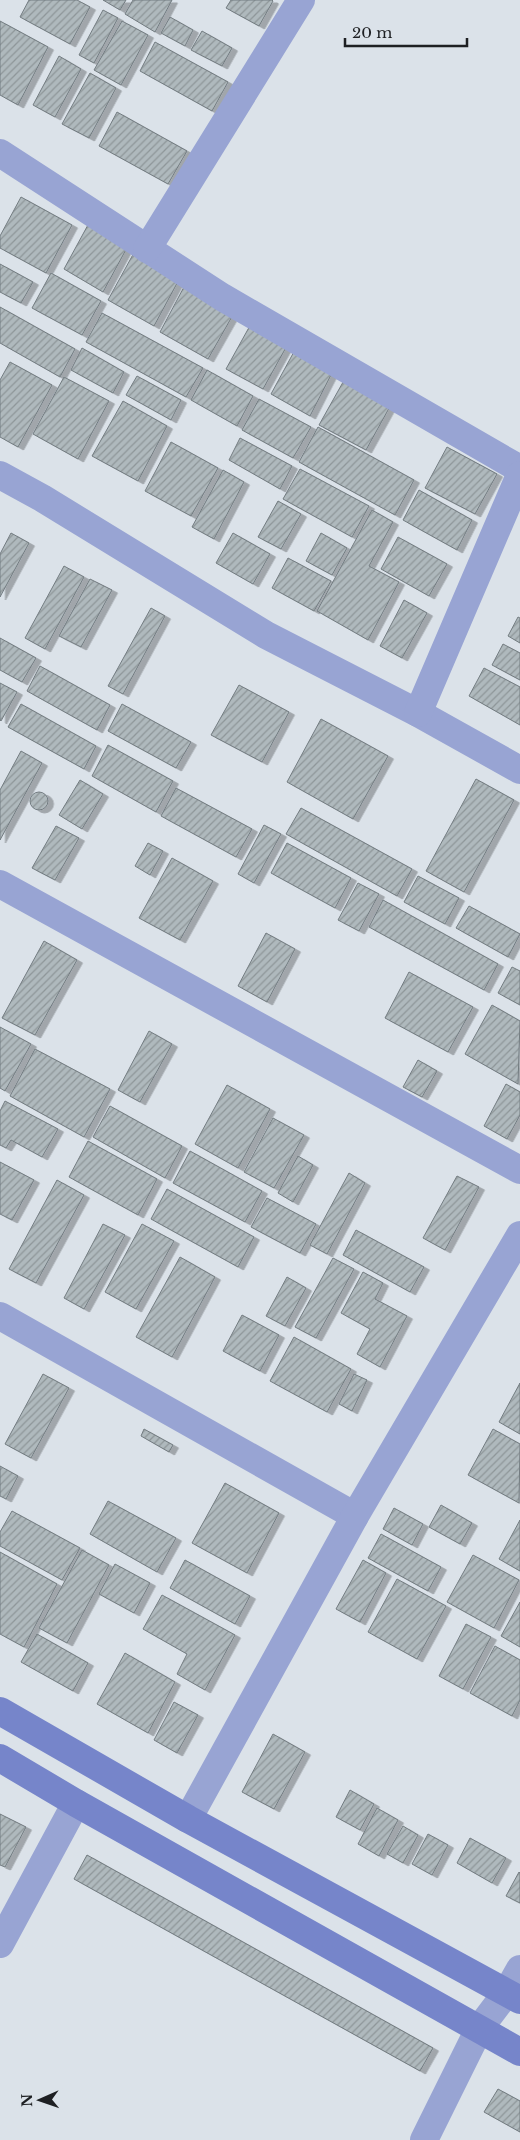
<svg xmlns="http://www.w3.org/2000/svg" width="520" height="2140" viewBox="0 0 520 2140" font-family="'Libre Baskerville',serif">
<defs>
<pattern id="building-hatch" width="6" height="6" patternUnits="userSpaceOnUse" patternTransform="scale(1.25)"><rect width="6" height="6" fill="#afb9bd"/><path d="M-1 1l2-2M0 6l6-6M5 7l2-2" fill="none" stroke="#8e9699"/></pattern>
<filter id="shadow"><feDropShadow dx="5.5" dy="3" stdDeviation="0" flood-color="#0004"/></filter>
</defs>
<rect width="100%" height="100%" fill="#dbe2e9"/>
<g fill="url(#building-hatch)" stroke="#737c81" filter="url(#shadow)">
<path d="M29,0H77L90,7L70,44L20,17Z"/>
<path d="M103,0H126L120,10Z"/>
<path d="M133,0H172L155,32L125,14Z"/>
<path d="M231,0H272L273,1L259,26L226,8Z"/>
<path d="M103,10L118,18L94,63L79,55Z"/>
<path d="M170,17L193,30L185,46L161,33Z"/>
<path d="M0,21L48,47L18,105L0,95Z"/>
<path d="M122,21L148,35L121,85L94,70Z"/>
<path d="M202,31L232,48L222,66L191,50Z"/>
<path d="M155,42L228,82L212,111L140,71Z"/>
<path d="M59,56L81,69L55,117L33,105Z"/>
<path d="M90,73L116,88L89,138L62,124Z"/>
<path d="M117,112L187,151L168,184L99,146Z"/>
<path d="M21,197L72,225L46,273L0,248V236Z"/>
<path d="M89,223L129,244L103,292L64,269Z"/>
<path d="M136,249L182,274L154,326L108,300Z"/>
<path d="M0,264L33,282L21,303L0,292Z"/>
<path d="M51,273L101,301L82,335L32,308Z"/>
<path d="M185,285L234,313L208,359L160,332Z"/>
<path d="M0,307L75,349L60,377L0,343Z"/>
<path d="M102,313L203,368L186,397L86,342Z"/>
<path d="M252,322L289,342L263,389L226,369Z"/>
<path d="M82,348L124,372L113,393L71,370Z"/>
<path d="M296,348L334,369L310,416L271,394Z"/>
<path d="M10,362L52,385L18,447L0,437V380Z"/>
<path d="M207,370L253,396L237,426L191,400Z"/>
<path d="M347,375L393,401L366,450L319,425Z"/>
<path d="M137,376L181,400L171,420L126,395Z"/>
<path d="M64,377L109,401L78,459L33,434Z"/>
<path d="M259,399L311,427L293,458L242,430Z"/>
<path d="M123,401L167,426L138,481L92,456Z"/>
<path d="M318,427L414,480L395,515L299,462Z"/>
<path d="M240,438L292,466L280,489L229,460Z"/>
<path d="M171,442L218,468L191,516L145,491Z"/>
<path d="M447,447L497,474L475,514L425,488Z"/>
<path d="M300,469L369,506L352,537L283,499Z"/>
<path d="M223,470L244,482L214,539L192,527Z"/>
<path d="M419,490L472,520L457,550L403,520Z"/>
<path d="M278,501L301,514L281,549L258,537Z"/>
<path d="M372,510L393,522L369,566L399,582L368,640L317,611Z"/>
<path d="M11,533L29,543L0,597V554Z"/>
<path d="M233,533L270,554L253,584L216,563Z"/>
<path d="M321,533L347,548L332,575L306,561Z"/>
<path d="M398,537L447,564L429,596L381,569Z"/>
<path d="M288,558L331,581L314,611L272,588Z"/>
<path d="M64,566L84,577L45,649L25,638Z"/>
<path d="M90,579L112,590L81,647L59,636Z"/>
<path d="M404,600L427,613L402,658L380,646Z"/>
<path d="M151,608L165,616L123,694L108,686Z"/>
<path d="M518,617L520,618V643L508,636Z"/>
<path d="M0,638L36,658L22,682L0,670Z"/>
<path d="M503,644L520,653V680L492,665Z"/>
<path d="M40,666L110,705L97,730L27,691Z"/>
<path d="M484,668L520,687V725L469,696Z"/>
<path d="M0,683L17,692L1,721L0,720Z"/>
<path d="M239,685L289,712L262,762L211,735Z"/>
<path d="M21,704L96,746L84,769L8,727Z"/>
<path d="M122,704L191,742L176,768L108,731Z"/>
<path d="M321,719L388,756L353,819L287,782Z"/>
<path d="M108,745L173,781L156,812L92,776Z"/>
<path d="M21,751L42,763L0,840V790Z"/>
<path d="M476,779L514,800L464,892L426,871Z"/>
<path d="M80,780L103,794L82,829L59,815Z"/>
<path d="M176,788L252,829L236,857L161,816Z"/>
<circle cx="39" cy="801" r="9"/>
<path d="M301,808L412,869L397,896L286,834Z"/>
<path d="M264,825L281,834L254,883L238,874Z"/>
<path d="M56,826L79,838L55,880L32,868Z"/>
<path d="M148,843L163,851L150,875L135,866Z"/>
<path d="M287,843L351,878L335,908L271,873Z"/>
<path d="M172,858L213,881L180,940L139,918Z"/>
<path d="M418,876L459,898L445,924L404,902Z"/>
<path d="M358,883L379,894L359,931L338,920Z"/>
<path d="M383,900L498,964L484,990L369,927Z"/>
<path d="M469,906L520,934L508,957L456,928Z"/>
<path d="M266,933L295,949L267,1002L238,986Z"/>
<path d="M44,941L77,960L35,1035L2,1018Z"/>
<path d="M512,967L520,971V1005L498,993Z"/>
<path d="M409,972L473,1007L448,1052L385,1018Z"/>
<path d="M492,1005L520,1021L518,1084L465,1054Z"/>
<path d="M0,1027L31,1044L5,1091L0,1088Z"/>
<path d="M149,1031L172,1044L140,1102L118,1090Z"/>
<path d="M35,1049L110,1089L84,1137L10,1096Z"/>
<path d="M418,1060L437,1071L422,1097L403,1087Z"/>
<path d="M506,1084L520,1092V1115L507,1139L484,1126Z"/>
<path d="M227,1085L270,1109L238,1168L195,1144Z"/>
<path d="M5,1101L58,1129L42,1157L11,1140L6,1148L0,1145V1111Z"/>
<path d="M110,1106L182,1146L165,1178L93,1137Z"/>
<path d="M273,1118L304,1135L274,1188L244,1172Z"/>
<path d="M88,1141L157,1179L138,1215L69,1177Z"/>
<path d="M190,1151L262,1191L245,1222L173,1183Z"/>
<path d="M298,1156L313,1165L293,1202L278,1193Z"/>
<path d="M0,1162L34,1180L12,1220L0,1214Z"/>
<path d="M349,1173L365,1183L327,1254L310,1245Z"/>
<path d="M457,1176L479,1187L445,1250L423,1238Z"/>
<path d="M57,1180L84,1195L36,1283L9,1269Z"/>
<path d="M167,1189L254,1237L238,1267L151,1219Z"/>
<path d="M267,1198L316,1224L300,1253L251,1227Z"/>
<path d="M103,1224L125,1235L84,1309L64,1298Z"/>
<path d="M142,1224L174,1241L136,1309L105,1292Z"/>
<path d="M356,1230L424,1267L410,1292L343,1255Z"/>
<path d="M180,1257L215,1277L172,1357L136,1337Z"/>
<path d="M333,1258L354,1269L316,1338L295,1327Z"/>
<path d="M363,1272L383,1283L375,1299L407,1316L380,1367L357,1354L370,1329L341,1313Z"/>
<path d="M287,1277L306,1288L285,1326L266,1316Z"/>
<path d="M242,1315L279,1335L260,1371L223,1351Z"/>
<path d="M294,1337L351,1369L327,1412L270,1381Z"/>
<path d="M43,1374L69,1388L31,1458L5,1444Z"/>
<path d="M354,1374L367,1380L352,1411L339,1404Z"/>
<path d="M520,1383V1434L499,1422Z"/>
<path d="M144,1429L173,1445L169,1452L141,1436Z"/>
<path d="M493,1429L520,1444L519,1503L468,1475Z"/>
<path d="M0,1466L18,1476L6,1499L0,1496Z"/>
<path d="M225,1483L279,1513L247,1573L192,1543Z"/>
<path d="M108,1501L176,1538L157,1572L90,1534Z"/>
<path d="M441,1505L472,1523L460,1544L429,1527Z"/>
<path d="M394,1508L423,1524L412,1545L383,1529Z"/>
<path d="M12,1511L80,1548L62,1580L0,1546V1532Z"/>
<path d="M520,1520V1571L499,1559Z"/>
<path d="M381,1534L441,1567L428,1591L368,1558Z"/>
<path d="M82,1550L109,1565L67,1643L39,1628Z"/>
<path d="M0,1552L57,1584L24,1647L0,1634Z"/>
<path d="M473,1555L519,1580L494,1628L447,1602Z"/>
<path d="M185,1560L250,1596L235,1624L170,1588Z"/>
<path d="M363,1560L386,1573L360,1622L336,1609Z"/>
<path d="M115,1564L150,1583L134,1613L99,1594Z"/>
<path d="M397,1579L446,1606L417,1659L368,1632Z"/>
<path d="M162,1595L235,1635L205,1690L177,1674L187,1654L143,1629Z"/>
<path d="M520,1602V1647L501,1636Z"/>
<path d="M466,1624L491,1637L463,1689L439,1676Z"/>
<path d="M37,1634L88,1663L73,1691L21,1662Z"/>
<path d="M495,1646L520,1660V1700L512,1716L470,1693Z"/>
<path d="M125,1653L175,1682L148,1733L97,1704Z"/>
<path d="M174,1702L198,1715L177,1753L154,1740Z"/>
<path d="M273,1734L305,1752L274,1809L242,1792Z"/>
<path d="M350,1790L374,1804L360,1830L336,1817Z"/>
<path d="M377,1808L398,1820L379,1856L358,1844Z"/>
<path d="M0,1814L26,1827L5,1867L0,1865Z"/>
<path d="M403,1826L418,1835L403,1863L387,1854Z"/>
<path d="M428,1834L448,1845L432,1875L412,1864Z"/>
<path d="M470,1838L506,1858L492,1883L457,1863Z"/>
<path d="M87,1855L433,2048L420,2071L74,1879Z"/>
<path d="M519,1872L520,1873V1903L506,1896Z"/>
<path d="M498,2089L520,2101V2132L484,2112Z"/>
</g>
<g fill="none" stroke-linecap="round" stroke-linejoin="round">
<g stroke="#98a4d3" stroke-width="28">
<path d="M0,153L222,297L520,469"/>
<path d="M147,249L301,0"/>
<path d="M0,475L42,498L266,635L418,713L520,770"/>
<path d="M418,713L520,475"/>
<path d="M0,884L520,1170"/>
<path d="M0,1316L355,1516"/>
<path d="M188,1819L355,1516L520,1235"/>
<path d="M0,1944L76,1803"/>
<path d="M424,2140L479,2029L507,1992L520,1969"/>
</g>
<g stroke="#7685ca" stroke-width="28">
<path d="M0,1711L188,1819L520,2000"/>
<path d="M0,1758L76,1803L520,2052"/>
</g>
</g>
<g transform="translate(40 2100) rotate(268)" stroke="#dbe2e9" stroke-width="4" paint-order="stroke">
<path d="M0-4L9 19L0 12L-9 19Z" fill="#1e2023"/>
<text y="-8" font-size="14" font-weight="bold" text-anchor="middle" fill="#1e2023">N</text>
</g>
<path d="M345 38v8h122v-8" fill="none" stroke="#1e2023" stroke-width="2.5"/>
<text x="352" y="38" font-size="15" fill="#1e2023" stroke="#dbe2e9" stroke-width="4" paint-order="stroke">20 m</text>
</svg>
